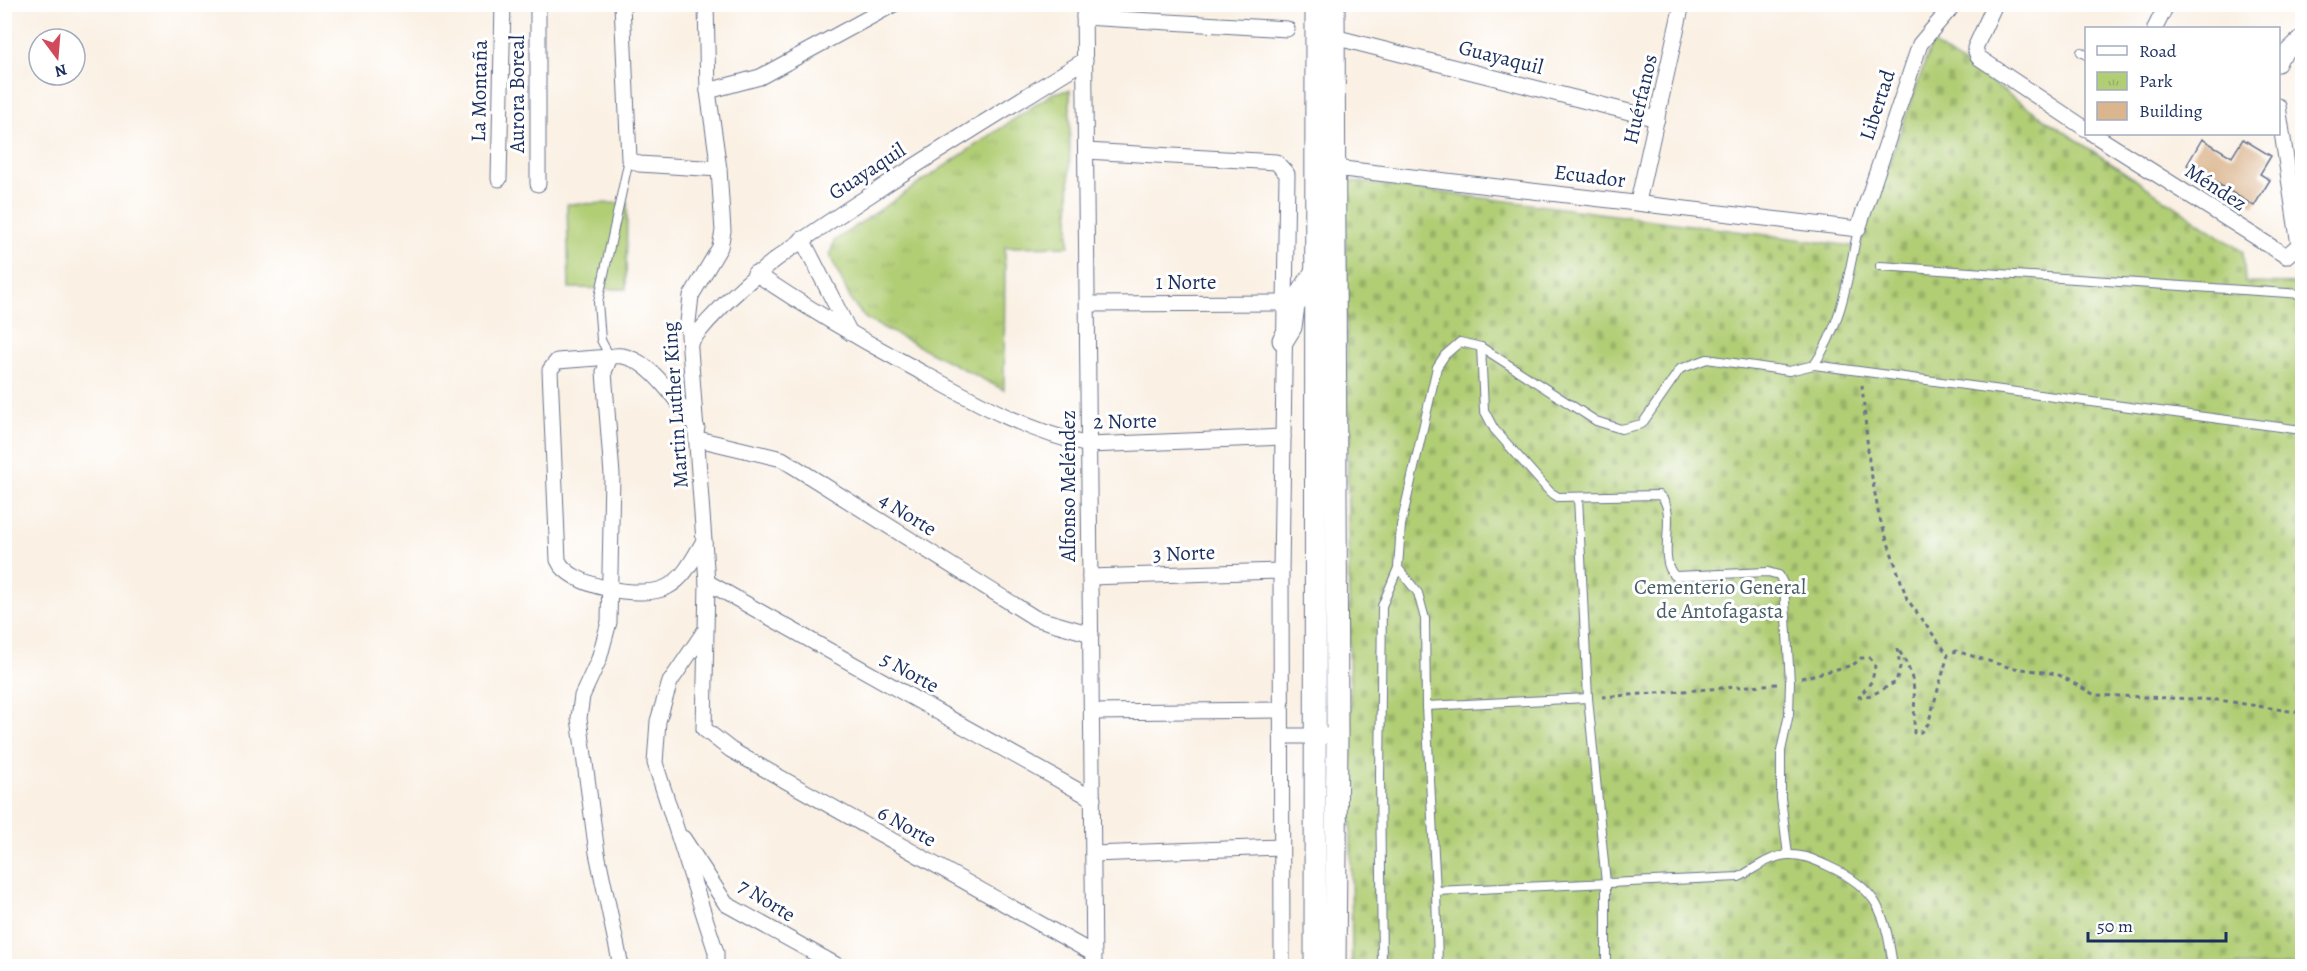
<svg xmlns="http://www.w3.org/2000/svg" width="2307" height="971" viewBox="0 0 2307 971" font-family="Alegreya,serif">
<defs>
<pattern id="cemetery-stones" width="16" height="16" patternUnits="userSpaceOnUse" patternTransform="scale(1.5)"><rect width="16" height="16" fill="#b1ce75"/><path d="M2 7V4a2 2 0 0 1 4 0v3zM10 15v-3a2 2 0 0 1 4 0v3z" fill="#98b168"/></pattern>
<pattern id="park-tufts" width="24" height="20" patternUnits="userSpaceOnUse" patternTransform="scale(1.5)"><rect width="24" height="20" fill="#b1ce75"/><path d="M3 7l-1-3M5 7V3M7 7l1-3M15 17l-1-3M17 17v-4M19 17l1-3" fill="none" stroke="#98b168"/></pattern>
</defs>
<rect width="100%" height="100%" fill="#fff"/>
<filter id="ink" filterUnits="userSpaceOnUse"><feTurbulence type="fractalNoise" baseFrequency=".0167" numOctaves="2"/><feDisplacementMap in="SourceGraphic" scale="12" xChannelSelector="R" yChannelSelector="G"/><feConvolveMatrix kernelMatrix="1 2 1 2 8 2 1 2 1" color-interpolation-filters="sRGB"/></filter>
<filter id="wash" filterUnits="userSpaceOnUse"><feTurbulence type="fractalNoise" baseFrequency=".008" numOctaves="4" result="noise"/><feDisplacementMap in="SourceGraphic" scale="24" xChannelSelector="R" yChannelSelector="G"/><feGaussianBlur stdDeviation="1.35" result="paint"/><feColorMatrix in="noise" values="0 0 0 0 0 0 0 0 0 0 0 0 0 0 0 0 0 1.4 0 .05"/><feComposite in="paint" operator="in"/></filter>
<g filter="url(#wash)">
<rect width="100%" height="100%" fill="#faf0e3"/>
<path fill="#b1ce75" stroke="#667e6a" stroke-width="1.5" d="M627,203L626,289L569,288L567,204Z"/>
<path fill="url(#cemetery-stones)" stroke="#667e6a" stroke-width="1.5" d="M1932,43L2243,252L2245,283L2302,284V966H1352L1345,180L1859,247Z"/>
<path fill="url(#park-tufts)" stroke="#667e6a" stroke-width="1.5" d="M1070,90L1069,246L1005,247L1004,390L866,319L852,302L830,256L834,241L1053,93Z"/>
<g id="blocks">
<path fill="#dbb58e" d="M2202,139L2232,157L2243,139L2271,156L2260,174L2270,180L2254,206L2187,165Z"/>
</g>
</g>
<g filter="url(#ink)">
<use href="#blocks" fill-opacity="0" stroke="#69738d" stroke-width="1.5"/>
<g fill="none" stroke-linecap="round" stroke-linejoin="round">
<defs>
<g id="lane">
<path d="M2081,52L2086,55"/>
<path d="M1880,266L2302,294"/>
<path d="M1481,347L1484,410L1494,429L1550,492L1558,497L1659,495C1680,510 1655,558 1675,576L1768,572L1779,575L1784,585L1790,682L1789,714L1781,751V798L1788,855"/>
<path d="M610,357L601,340L598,302L629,159"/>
<path d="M1814,365L2302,430"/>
<path d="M1578,497L1588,698L1606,883V966"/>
<path d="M1426,706L1588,698"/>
<path d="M1436,891L1426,706L1425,619L1418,593L1398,568L1401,525L1437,367L1445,355L1460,342L1481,347L1596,421L1621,429L1642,424L1680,369L1707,359L1789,371L1814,365C1842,325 1848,276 1858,229"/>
<path d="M1382,966L1380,776L1382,606L1398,568"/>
<path d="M1438,966L1436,891L1739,877C1755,869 1769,856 1788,855C1802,854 1815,860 1828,866C1879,889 1885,913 1893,966"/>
</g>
<g id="street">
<path d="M538,4V184"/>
<path d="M622,4L629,159L639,164L719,169"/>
<path d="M706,4L708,91L719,169L723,231L720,247L691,296L688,322L707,582L704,729L731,750L1094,954"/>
<path d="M1084,4L1094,966"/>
<path d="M1932,4L1948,12"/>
<path d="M1995,4L1975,48L1978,57L2086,129"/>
<path d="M1084,17L1287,29"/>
<path d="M2155,28L2167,4"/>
<path d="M1334,37L1657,119"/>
<path d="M2278,64L2281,57L2302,37"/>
<path d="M708,91L760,77L894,4"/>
<path d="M2093,134L2286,256L2299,245L2278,106"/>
<path d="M1086,151L1276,162L1287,174L1281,571L1282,966"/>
<path d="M1326,167L1858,229L1920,44L1954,4"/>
<path d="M499,179L503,4"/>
<path d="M1638,202L1682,4"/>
<path d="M802,239L850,333"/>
<path d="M755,273C803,305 851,334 901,361C962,394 1020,430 1089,445L1283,437"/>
<path d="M1089,304L1284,303"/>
<path d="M691,341C744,275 803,239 873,193C943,147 1014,104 1085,60"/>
<path d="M610,357L557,361L550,370L558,560C569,587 642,600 667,587C685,578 694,557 704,541"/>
<path d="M698,439L782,459L1035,618L1091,634"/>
<path d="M1090,577L1281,571"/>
<path d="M707,582L1093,799"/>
<path d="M704,632L670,682L658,721L655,763L716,952V966"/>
<path d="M1092,712L1280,710"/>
<path d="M1281,736H1326"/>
<path d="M683,838L726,904L838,966"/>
<path d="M1093,854L1280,847"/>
<path d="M621,966L597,853L579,718L582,696L599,659L609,622L612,475L604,372L610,357C644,347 678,404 697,428"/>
</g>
<g id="secondary">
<path d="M1334,4L1337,735L1335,966"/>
<path d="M1283,340L1291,327L1294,306L1317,269"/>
<path d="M1315,966L1316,4"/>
</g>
</defs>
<use href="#lane" stroke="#69738d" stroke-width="10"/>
<use href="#street" stroke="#69738d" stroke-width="17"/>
<use href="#secondary" stroke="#69738d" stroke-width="23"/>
<g stroke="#69738d" stroke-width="3" stroke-dasharray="4.5 4.5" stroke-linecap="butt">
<path d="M1862,385L1869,461L1879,516L1907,599L1948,655"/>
<path d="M1801,678L1853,665L1861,658H1870L1875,666L1872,681L1859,697L1872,695L1896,682L1900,667L1897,648C1919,679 1914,697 1914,733L1921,732L1928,724L1948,655L1956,651L2008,667L2057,674L2095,695L2219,700L2302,713"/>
<path d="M1602,697L1777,684"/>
</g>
<use href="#lane" stroke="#fff" stroke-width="8"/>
<use href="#street" stroke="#fff" stroke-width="15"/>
<use href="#secondary" stroke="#fff" stroke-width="21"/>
</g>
</g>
<g text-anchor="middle" stroke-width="6" stroke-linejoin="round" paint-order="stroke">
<g font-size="21" fill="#1b2f5e" stroke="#fff">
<text transform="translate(1501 57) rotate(14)" y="7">Guayaquil</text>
<text transform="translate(479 91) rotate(-89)" y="7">La Montaña</text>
<text transform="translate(517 94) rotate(-90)" y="7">Aurora Boreal</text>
<text transform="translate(1640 99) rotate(-77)" y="7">Huérfanos</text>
<text transform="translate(1877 105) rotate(-72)" y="7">Libertad</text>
<text transform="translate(867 171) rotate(-33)" y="7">Guayaquil</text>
<text transform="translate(1590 176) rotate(7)" y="7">Ecuador</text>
<text transform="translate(2216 187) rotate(33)" y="7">Méndez</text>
<text x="1186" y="289">1 Norte</text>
<text transform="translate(675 405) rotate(-94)" y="7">Martin Luther King</text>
<text transform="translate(1125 421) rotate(-1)" y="7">2 Norte</text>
<text transform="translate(1068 486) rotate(-90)" y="7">Alfonso Meléndez</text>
<text transform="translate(908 514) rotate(32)" y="7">4 Norte</text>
<text transform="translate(1184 553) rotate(-2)" y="7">3 Norte</text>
<text transform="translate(910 672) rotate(29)" y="7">5 Norte</text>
<text transform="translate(907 826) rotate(29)" y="7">6 Norte</text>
<text transform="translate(767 900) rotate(32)" y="7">7 Norte</text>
</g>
<g font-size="21" fill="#485f65" stroke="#fff">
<text x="1720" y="594">Cementerio General<tspan x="1720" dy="24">de Antofagasta</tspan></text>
</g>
</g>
<rect width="2307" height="971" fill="none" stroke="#fff" stroke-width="24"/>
<rect x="2085" y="27" width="195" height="108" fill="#ffffff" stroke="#a4acbf" stroke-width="1.5"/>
<rect x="2097" y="46" width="30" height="9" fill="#ffffff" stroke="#a4acbf" stroke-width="1.5"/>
<text x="2139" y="57" font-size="18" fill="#1b2f5e">Road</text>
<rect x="2097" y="72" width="30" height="18" fill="url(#park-tufts)" stroke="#a4acbf" stroke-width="1.5"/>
<text x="2139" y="87" font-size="18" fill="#1b2f5e">Park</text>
<rect x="2097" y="102" width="30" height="18" fill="#dbb58e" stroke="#a4acbf" stroke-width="1.5"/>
<text x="2139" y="117" font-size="18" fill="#1b2f5e">Building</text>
<g transform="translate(57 57) rotate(164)"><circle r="28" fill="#ffffff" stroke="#a4acbf" stroke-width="1.5"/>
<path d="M0-4.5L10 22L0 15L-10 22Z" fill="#d1495b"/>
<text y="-9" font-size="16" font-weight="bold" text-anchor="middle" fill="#1b2f5e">N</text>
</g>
<path d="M2088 932v9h138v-9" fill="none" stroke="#1b2f5e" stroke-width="3"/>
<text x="2097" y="932" font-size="18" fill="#1b2f5e" stroke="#ffffff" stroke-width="4.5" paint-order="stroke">50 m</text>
</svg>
